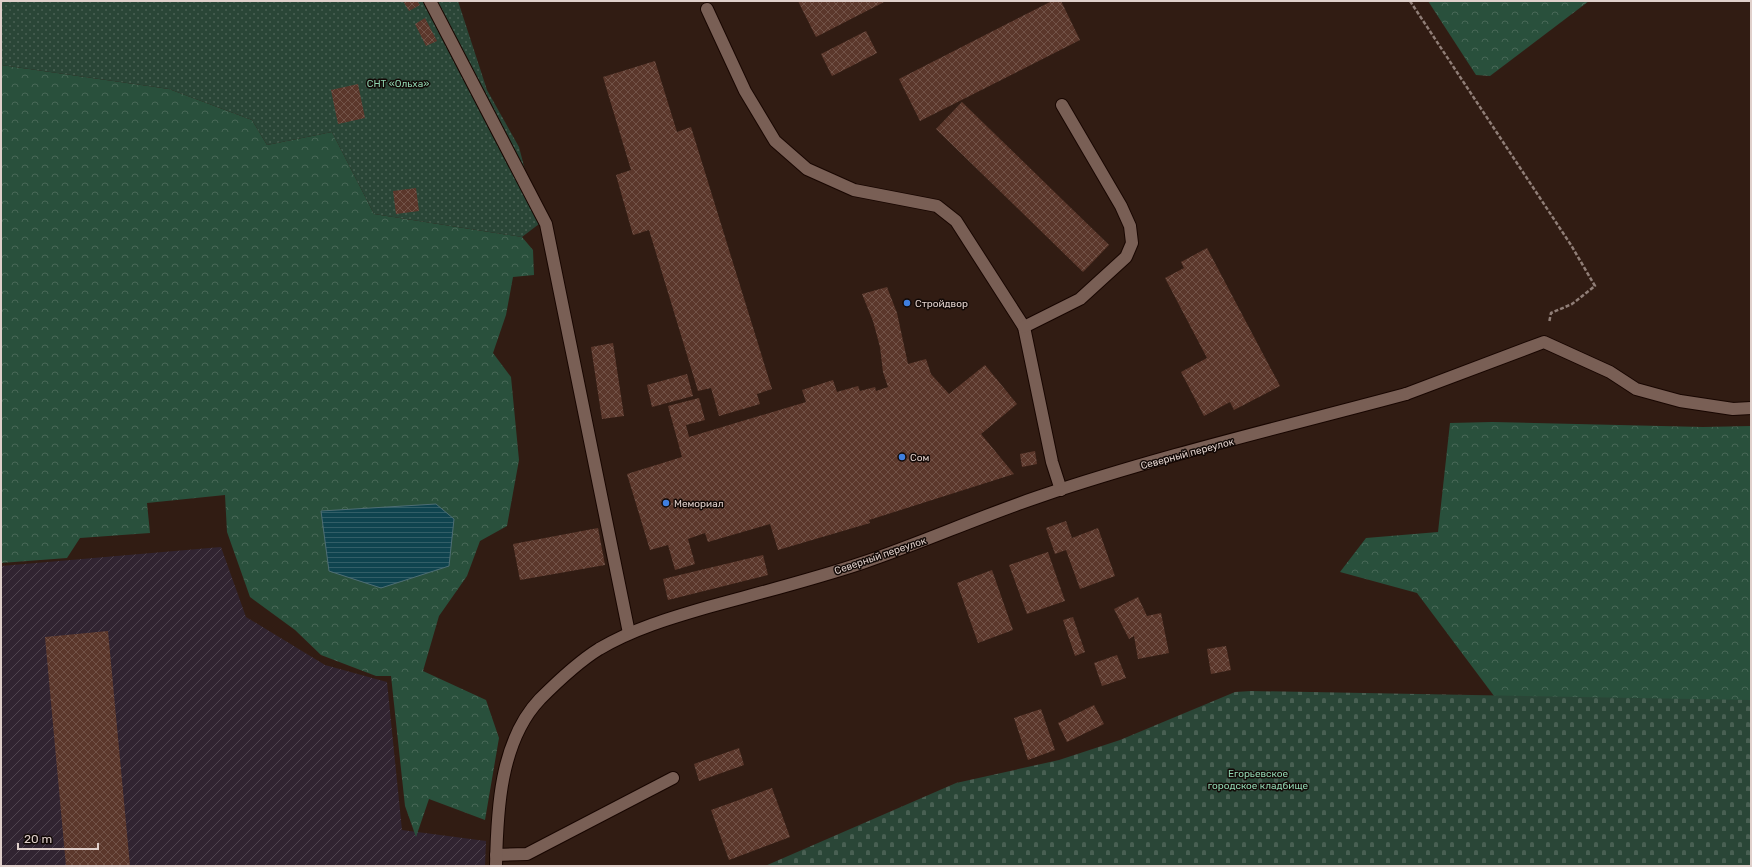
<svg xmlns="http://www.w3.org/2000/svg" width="1752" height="867" viewBox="0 0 1752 867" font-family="Rubik,sans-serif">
<defs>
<pattern id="industrial-furrows" width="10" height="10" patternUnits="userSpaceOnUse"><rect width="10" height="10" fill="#312431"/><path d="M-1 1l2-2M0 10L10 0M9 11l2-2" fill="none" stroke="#4f434e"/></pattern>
<pattern id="forest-crowns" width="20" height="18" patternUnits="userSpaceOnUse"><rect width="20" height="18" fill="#29503c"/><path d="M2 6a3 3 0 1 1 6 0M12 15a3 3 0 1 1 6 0" fill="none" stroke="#486857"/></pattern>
<pattern id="cemetery-stones" width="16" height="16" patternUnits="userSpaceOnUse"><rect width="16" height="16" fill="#2a4637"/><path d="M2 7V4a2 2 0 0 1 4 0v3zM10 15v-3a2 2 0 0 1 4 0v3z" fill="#496053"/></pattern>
<pattern id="garden-dots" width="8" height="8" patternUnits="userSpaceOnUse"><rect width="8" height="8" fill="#2a4637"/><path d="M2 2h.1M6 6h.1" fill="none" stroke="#496053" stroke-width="1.8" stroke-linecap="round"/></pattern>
<pattern id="water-rules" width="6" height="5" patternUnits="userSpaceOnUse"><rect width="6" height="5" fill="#0f444f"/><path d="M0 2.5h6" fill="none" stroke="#325e67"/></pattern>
<pattern id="building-cross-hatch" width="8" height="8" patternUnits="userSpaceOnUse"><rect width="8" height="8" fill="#5b372b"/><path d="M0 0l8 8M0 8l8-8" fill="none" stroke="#725348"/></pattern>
</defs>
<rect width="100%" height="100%" fill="#311c13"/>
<path fill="url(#industrial-furrows)" d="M221,547L246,617L325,665L387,682L402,830L486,841L485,866H1V566Z"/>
<g fill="url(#forest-crowns)">
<path d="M1428,1H1589L1490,76L1476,75Z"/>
<path d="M1,65L169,89L252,120L267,145L332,132L374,214L522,237L533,250L534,275L513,277L506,315L493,353L511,377L519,460L507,526L480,541L467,576L439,616L423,671L486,700L499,738L485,820L429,799L416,837L405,806L391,676H376L321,655L295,630L250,597L227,532L225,495L147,503L150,533L80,538L67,558L1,563Z"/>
<path d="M1492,422L1703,427L1751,426V866L1562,787L1417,593L1340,572L1366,538L1438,532L1450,423Z"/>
</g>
<path fill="url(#cemetery-stones)" d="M1251,691L1751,700V866H765L956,783L1059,760L1120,740L1235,692Z"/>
<path fill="url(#garden-dots)" d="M1,1H458L487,90L519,147L539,224L522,237L374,214L332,132L267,145L252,120L169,89L1,65Z"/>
<path fill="url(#water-rules)" stroke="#4e6e74" d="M436,504L454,519L449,566L381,588L329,571L321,511Z"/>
<g fill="url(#building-cross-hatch)">
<path d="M403,1H417L420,5L409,11Z"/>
<path d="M798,1H886L816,37Z"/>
<path d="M1052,1H1061L1080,40L920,121L899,79Z"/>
<path d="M425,18L437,41L426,46L415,24Z"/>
<path d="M866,31L877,53L832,76L821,54Z"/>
<path d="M655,61L677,132L691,127L772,389L757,394L760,404L719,416L711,388L698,391L649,230L633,235L616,175L631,170L603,77Z"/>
<path d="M358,84L365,118L338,124L331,90Z"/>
<path d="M962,102L1109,245L1083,272L936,129Z"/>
<path d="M416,188L419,211L396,214L393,191Z"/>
<path d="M1207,248L1280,386L1234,410L1230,402L1204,416L1181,372L1207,358L1165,278L1184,268L1181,262Z"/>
<path d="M887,287L897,313L908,364L926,359L931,374L949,394L985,365L1017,404L981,434L1014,474L869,520L870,523L778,550L770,524L708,542L705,533L688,539L695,564L675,570L668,545L650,550L627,474L682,457L668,406L699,398L705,420L686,425L689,437L806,402L802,390L833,380L837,392L858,386L860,391L875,387L876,391L888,387L883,372L880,347L873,321L862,294Z"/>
<path d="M613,343L624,416L602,419L591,347Z"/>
<path d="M687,374L693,396L652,407L647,385Z"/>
<path d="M1035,451L1037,464L1022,467L1020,454Z"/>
<path d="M1066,521L1072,538L1098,528L1115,576L1080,589L1066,550L1055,554L1046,528Z"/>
<path d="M598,528L605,565L520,580L513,544Z"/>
<path d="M1048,552L1065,601L1027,614L1009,565Z"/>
<path d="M763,555L768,575L668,600L663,579Z"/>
<path d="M992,570L1013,630L978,643L957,583Z"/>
<path d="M1138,597L1147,616L1161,613L1169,653L1138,659L1134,636L1129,639L1114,609Z"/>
<path d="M1073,617L1085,652L1075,656L1063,620Z"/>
<path d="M108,631L130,866H66L45,637Z"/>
<path d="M1226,646L1231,670L1211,674L1207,649Z"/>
<path d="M1117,655L1126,678L1102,686L1094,663Z"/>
<path d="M1094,705L1104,724L1067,742L1058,723Z"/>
<path d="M1041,709L1055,750L1028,760L1014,718Z"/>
<path d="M739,748L744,765L699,781L694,764Z"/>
<path d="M772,788L790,837L729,860L711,810Z"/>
</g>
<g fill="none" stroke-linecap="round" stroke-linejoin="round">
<defs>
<g id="service">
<path d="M430,1L546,224L629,633"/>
<path d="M707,9L745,91L775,141L807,169L854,190L937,206L956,221L1024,327L1052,462L1061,490"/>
<path d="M1024,327L1080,299L1126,257L1132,243L1130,226L1121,206L1062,105"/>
<path d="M1406,394L1544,342L1610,372L1636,389L1680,401L1733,409L1751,408"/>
<path d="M496,855L527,854L673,778"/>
</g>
<path id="minor" d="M496,866C497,810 500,741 540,699C558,681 578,662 599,649C633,629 670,618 708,607C759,593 811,580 862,563C921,543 979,517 1038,497C1159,456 1283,427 1406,394"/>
</defs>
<use href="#service" stroke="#180601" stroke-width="14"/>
<use href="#minor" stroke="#180601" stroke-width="14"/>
<path stroke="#907e77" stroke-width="2.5" stroke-dasharray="4 2" stroke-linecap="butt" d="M1410,1L1571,245L1595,286L1572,304L1551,313L1549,323"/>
<use href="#service" stroke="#795f55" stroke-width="12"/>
<use href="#minor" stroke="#795f55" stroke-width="12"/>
</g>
<g fill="#3f7fe0" stroke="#120906" stroke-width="1.5">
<circle cx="907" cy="303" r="4"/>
<circle cx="902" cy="457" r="4"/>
<circle cx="666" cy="503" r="4"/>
</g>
<g text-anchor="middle" stroke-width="3" stroke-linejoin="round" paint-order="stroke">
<g font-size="10" fill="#90d4b0" stroke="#120906">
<text x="398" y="87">СНТ «Ольха»</text>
<text x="1258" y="777">Егорьевское<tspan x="1258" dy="12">городское кладбище</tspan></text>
</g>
<g font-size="10" fill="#e0d0cb" stroke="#120906" text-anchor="start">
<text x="915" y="307">Стройдвор</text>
<text x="910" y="461">Сом</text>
<text x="674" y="507">Мемориал</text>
</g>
<g font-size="10" fill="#e0d0cb" stroke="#120906">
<text transform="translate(1187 453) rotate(-15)" y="4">Северный переулок</text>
<text transform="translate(880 555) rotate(-19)" y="4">Северный переулок</text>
</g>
</g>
<rect width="1752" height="867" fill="none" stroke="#e0d0cb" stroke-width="4"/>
<path d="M18 843v6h80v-6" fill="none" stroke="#e0d0cb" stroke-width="2"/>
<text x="24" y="843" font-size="12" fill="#e0d0cb" stroke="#120906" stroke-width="3" paint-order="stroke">20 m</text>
</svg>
